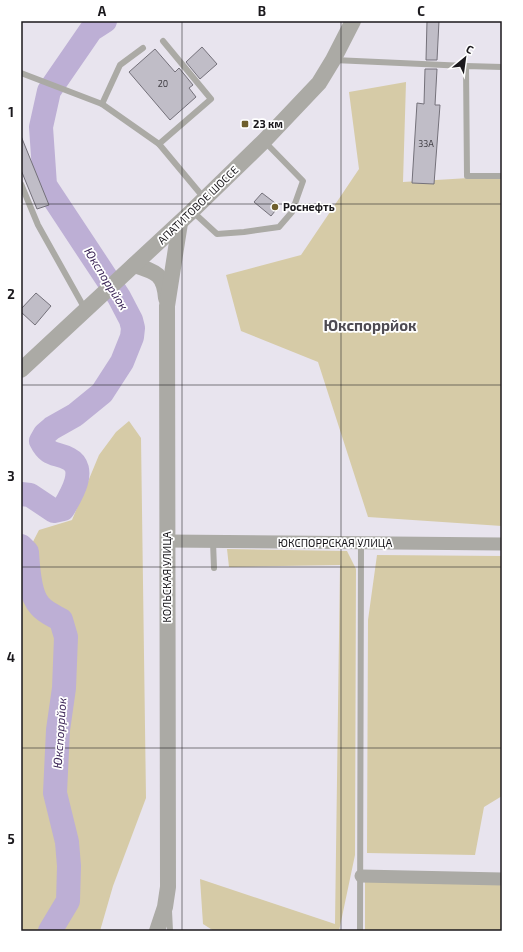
<svg xmlns="http://www.w3.org/2000/svg" width="523" height="952" viewBox="0 0 523 952" font-family="'Exo 2',sans-serif">
<rect width="100%" height="100%" fill="#e8e4ee"/>
<g fill="#d6cba7">
<path d="M406,82L403,182L502,176V526L368,517L318,362L241,331L226,275L301,255L359,169L349,92Z"/>
<path d="M129,421L141,438L146,798L113,886L100,931H21V565L39,530L72,520L99,455L116,432Z"/>
<path d="M227,549L347,551L356,569L355,855L339,931H214L203,924L200,879L335,924L340,565L229,567Z"/>
<path d="M377,555L502,556V796L484,807L475,855L367,853L368,620Z"/>
<path d="M365,881L502,885V931H365Z"/>
</g>
<g fill="none" stroke-linecap="round" stroke-linejoin="round">
<g stroke="#bdafd5" stroke-width="24">
<path d="M21,494L30,495L54,511L63,509C70,497 88,469 69,459C56,452 49,457 41,441L45,434L52,428L75,415L102,393L122,362L132,337L133,328L131,320L119,297L45,185L41,127L49,91L91,30L105,21"/>
<path d="M21,546L27,552C28,567 29,595 40,606C45,612 54,616 61,620L66,637L64,688L58,730L55,793L67,842L69,866L68,901L50,931"/>
</g>
</g>
<g fill="#c0bdc7" stroke="#74717a">
<path d="M427,21H439L437,60H426Z"/>
<path d="M202,47L217,64L200,79L186,62Z"/>
<path d="M155,49L175,72L179,68L193,85L189,88L196,97L170,120L129,72Z"/>
<path d="M425,69H437L435,105H440L434,184L412,183L417,103L424,104Z"/>
<path d="M21,136L49,205L37,209L21,170Z"/>
<path d="M262,193L279,206L271,216L254,202Z"/>
<path d="M36,293L51,306L35,325L21,312V309Z"/>
</g>
<g fill="none" stroke-linecap="round" stroke-linejoin="round">
<g stroke="#abaaa5" stroke-width="6">
<path d="M334,60L466,66"/>
<path d="M502,67L466,66L467,176H502"/>
<path d="M21,73L102,104L159,144L204,198"/>
<path d="M102,104L120,65L143,48"/>
<path d="M159,144L211,99L163,41"/>
<path d="M21,184L38,225L85,309"/>
<path d="M192,211L217,234L244,232L279,227L292,212L303,181L264,141"/>
<path d="M213,542L214,568"/>
<path d="M169,911L170,931"/>
<path d="M360,931L361,543"/>
</g>
<g stroke="#abaaa5" stroke-width="13">
<path d="M167,541L502,544"/>
<path d="M361,876L502,879"/>
</g>
<g stroke="#abaaa5" stroke-width="16">
<path d="M134,265C156,272 164,274 166,298"/>
<path d="M21,370L192,211L264,141L319,83L333,60L353,21"/>
<path d="M157,931L165,907L168,887L167,306L180,223"/>
</g>
</g>
<path fill="none" stroke="#1b191d" stroke-width="1" stroke-opacity="0.55" d="M182,21V931M341,21V931M21,204H502M21,385H502M21,567H502M21,748H502"/>
<g fill="#6e5e2c" stroke="#fff" stroke-width="1.5">
<rect x="241" y="120" width="8" height="8" rx="2"/>
<circle cx="275" cy="207" r="4"/>
</g>
<g text-anchor="middle" stroke-width="3.5" stroke-linejoin="round" paint-order="stroke">
<g font-size="9" fill="#444248">
<text x="163" y="87">20</text>
<text x="426" y="147">33А</text>
</g>
<g font-size="11" font-weight="bold" fill="#1b191d" stroke="#fff" text-anchor="start">
<text x="253" y="128">23 км</text>
<text x="283" y="211">Роснефть</text>
</g>
<g font-size="11" fill="#1b191d" stroke="#fff">
<text transform="translate(198 205) rotate(-44)" y="4">АПАТИТОВОЕ ШОССЕ</text>
<text x="335" y="547">ЮКСПОРРСКАЯ УЛИЦА</text>
<text transform="translate(167 577) rotate(-90)" y="4">КОЛЬСКАЯ УЛИЦА</text>
</g>
<g font-size="12" font-style="italic" fill="#3d2758" stroke="#fff">
<text transform="translate(106 279) rotate(58)" y="4">Юкспоррйок</text>
<text transform="translate(60 733) rotate(-86)" y="4">Юкспоррйок</text>
</g>
<g font-size="15" font-weight="bold" fill="#4e4b53" stroke="#fff">
<text x="370" y="331">Юкспоррйок</text>
</g>
</g>
<rect width="523" height="952" fill="none" stroke="#ffffff" stroke-width="44"/>
<g transform="translate(465 58) rotate(29)" stroke="#ffffff" stroke-width="3" paint-order="stroke">
<path d="M0-3L7 15L0 10L-7 15Z" fill="#1b191d"/>
<text y="-6" font-size="11" font-weight="bold" text-anchor="middle" fill="#1b191d">С</text>
</g>
<rect x="22" y="22" width="479" height="908" fill="none" stroke="#1b191d" stroke-width="1.5"/>
<g font-size="13" text-anchor="middle" font-weight="bold" fill="#1b191d">
<text x="102" y="16">A</text>
<text x="262" y="16">B</text>
<text x="421" y="16">C</text>
<text x="11" y="117">1</text>
<text x="11" y="299">2</text>
<text x="11" y="481">3</text>
<text x="11" y="662">4</text>
<text x="11" y="844">5</text>
</g>
</svg>
